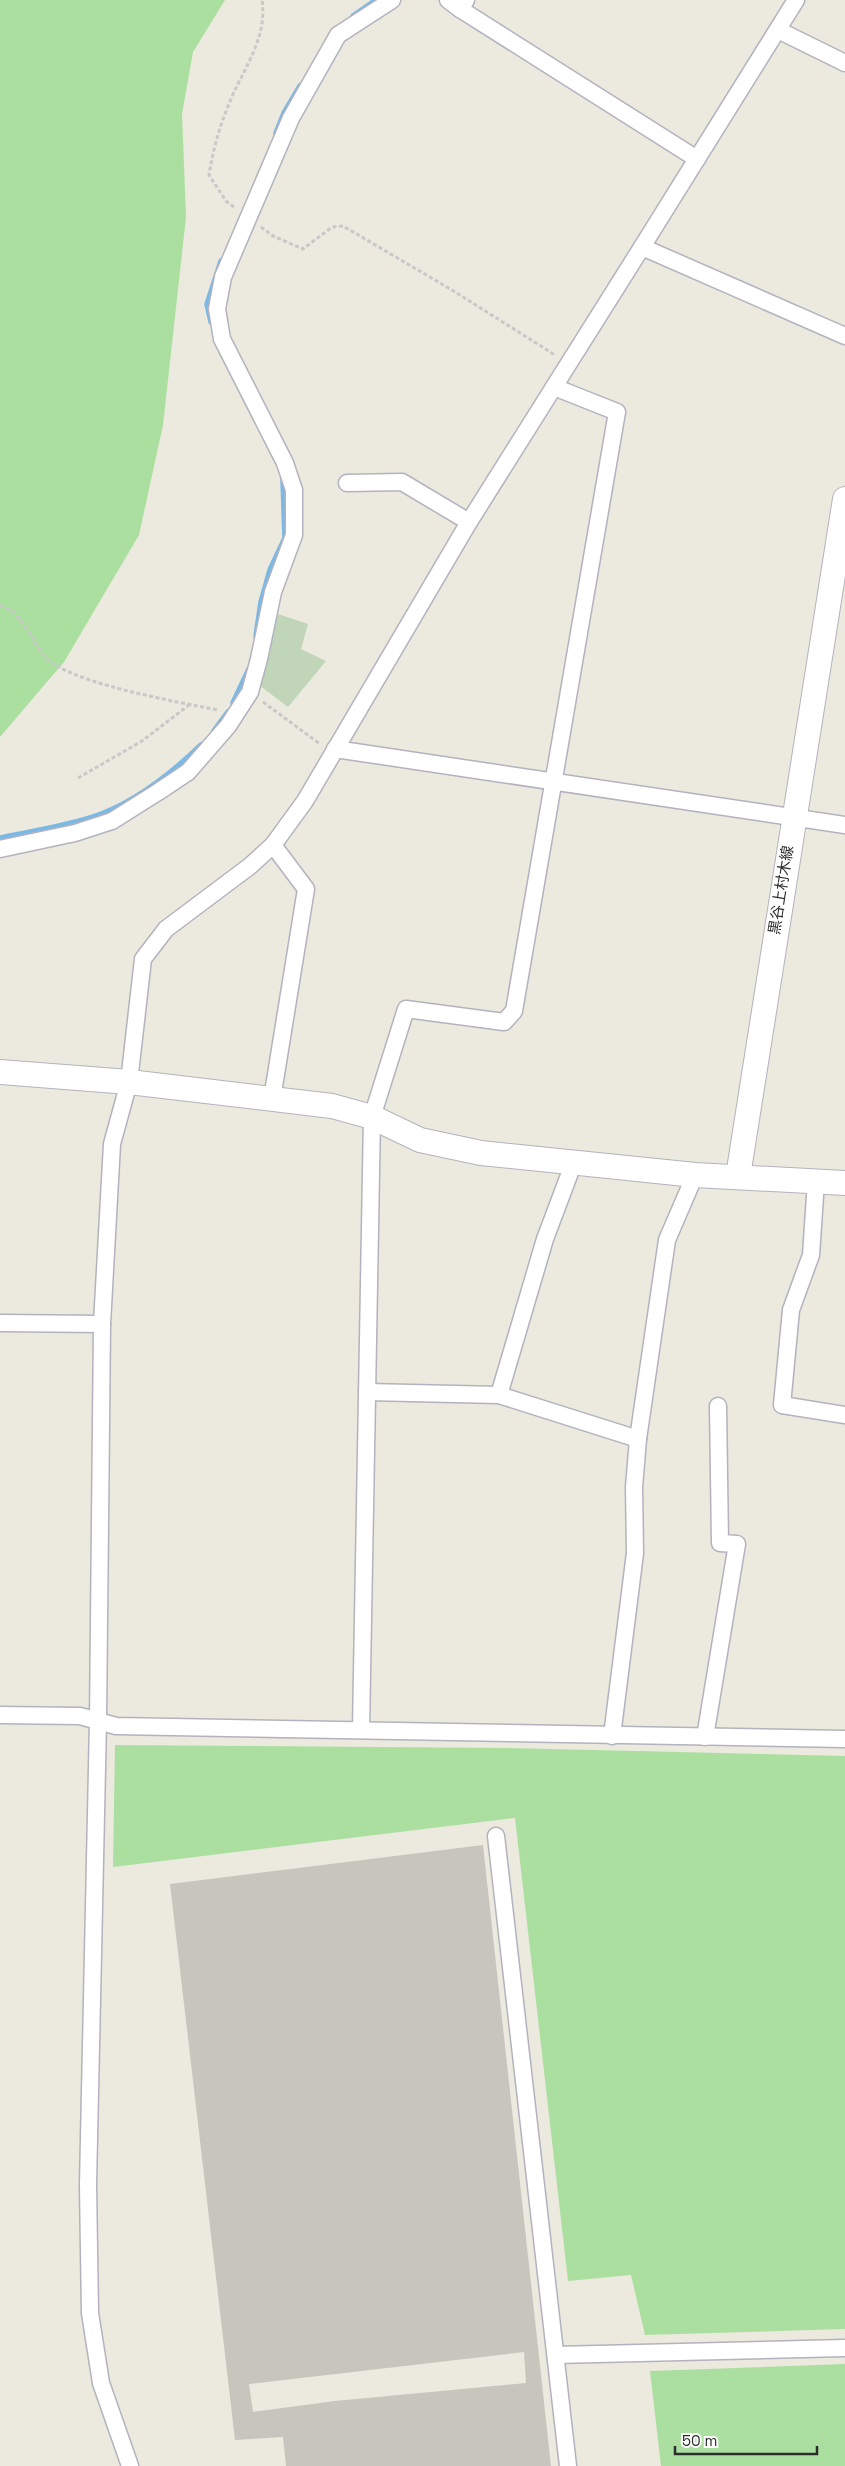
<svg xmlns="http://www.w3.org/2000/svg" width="845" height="2466" viewBox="0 0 845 2466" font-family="'Space Grotesk','Noto Sans JP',sans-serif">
<rect width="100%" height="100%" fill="#ece9df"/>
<g fill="#abdfa0">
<path d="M0,0H225L193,52L182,114L186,217L163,425L139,535L64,662L0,737Z"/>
<path d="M115,1745L507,1748L845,1756V2329L645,2335L631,2275L568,2281L515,1818L113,1867Z"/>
<path d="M845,2364V2466H661L650,2371Z"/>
</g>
<path fill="#c1d5b8" d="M278,614L308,624L301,649L326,661L288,707L259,685Z"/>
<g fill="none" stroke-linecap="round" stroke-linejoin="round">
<g stroke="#7ab8e6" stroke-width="5.5">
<path d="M353,16L376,0"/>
<path d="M276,133L284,113L300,86"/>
<path d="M211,322L207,304L221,261"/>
<path d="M256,636L261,602L270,570L285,538L283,480"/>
<path d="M233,703L249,669"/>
<path d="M214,731L228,712"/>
<path d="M0,838C30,832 61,827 90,818C132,805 170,775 201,745"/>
</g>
</g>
<path fill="#c8c5be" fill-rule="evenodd" d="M483,1845L551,2466H286L283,2437L235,2440L170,1884ZM524,2352L526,2383L335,2401L253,2412L249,2384Z"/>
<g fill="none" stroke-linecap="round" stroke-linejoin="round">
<defs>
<g id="street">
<path d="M448,0L460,9"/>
<path d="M466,0L460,9L697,159"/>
<path d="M796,0L642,247L845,336"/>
<path d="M778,30L845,63"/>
<path d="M347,483L402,482L469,522"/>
<path d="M335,749L845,825"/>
<path d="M0,849L75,833L112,821L158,792L188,772L228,726L250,692L259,659L273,592L294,535V490L285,463L222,339L217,309L223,277L291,118L338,35L392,0"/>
<path d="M272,1099L306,889L273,845"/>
<path d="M816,1181L811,1255L791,1310L782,1405L845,1415"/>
<path d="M0,1323L102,1324"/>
<path d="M367,1392L499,1395L638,1439"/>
<path d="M499,1395L545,1239L574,1162"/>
<path d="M0,1715L80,1716L116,1726L845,1739"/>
<path d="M361,1730L372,1117L406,1009L504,1022L514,1011L617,412L554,387"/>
<path d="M612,1736L635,1553L634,1487L638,1439L667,1240L695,1175"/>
<path d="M705,1737L737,1544L720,1543L718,1406"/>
<path d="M496,1836L568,2466"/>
<path d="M556,2355L845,2348"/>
<path d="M130,2466L101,2383L90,2313L88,2185L98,1721L102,1324L112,1144L129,1082L143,959L166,929L250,866L273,845L305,801L469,522L642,247"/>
</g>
<g id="secondary">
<path d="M0,1072L129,1082L332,1106L372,1117L420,1140L481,1153L695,1175L845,1183"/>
<path d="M738,1176L845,499"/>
</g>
</defs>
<use href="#street" stroke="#b2b3be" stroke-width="19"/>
<use href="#secondary" stroke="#b2b3be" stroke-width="26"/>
<g stroke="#c8c8c8" stroke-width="3" stroke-dasharray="4 2.5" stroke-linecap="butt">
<path d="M234,207L226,201L209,175C213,150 219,128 229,104C242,70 268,39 262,0"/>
<path d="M261,227L273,236L303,249L332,227L343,226L452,290L555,355"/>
<path d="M0,606C24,609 35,653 53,664C92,687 173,701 218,710"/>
<path d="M263,702L320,744"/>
<path d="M78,778L142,741L189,705"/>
</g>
<use href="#street" stroke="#fff" stroke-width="16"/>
<use href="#secondary" stroke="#fff" stroke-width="24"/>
</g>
<g text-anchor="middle" stroke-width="4" stroke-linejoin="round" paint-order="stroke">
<g font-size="15" fill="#2c2c2c" stroke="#fff">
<text transform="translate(781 890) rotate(-81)" y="5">黒谷上村木線</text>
</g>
</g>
<path d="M675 2446v8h142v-8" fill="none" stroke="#2c2c2c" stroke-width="2.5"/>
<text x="682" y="2446" font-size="15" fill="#2c2c2c" stroke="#ffffff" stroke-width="4" paint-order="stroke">50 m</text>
</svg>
